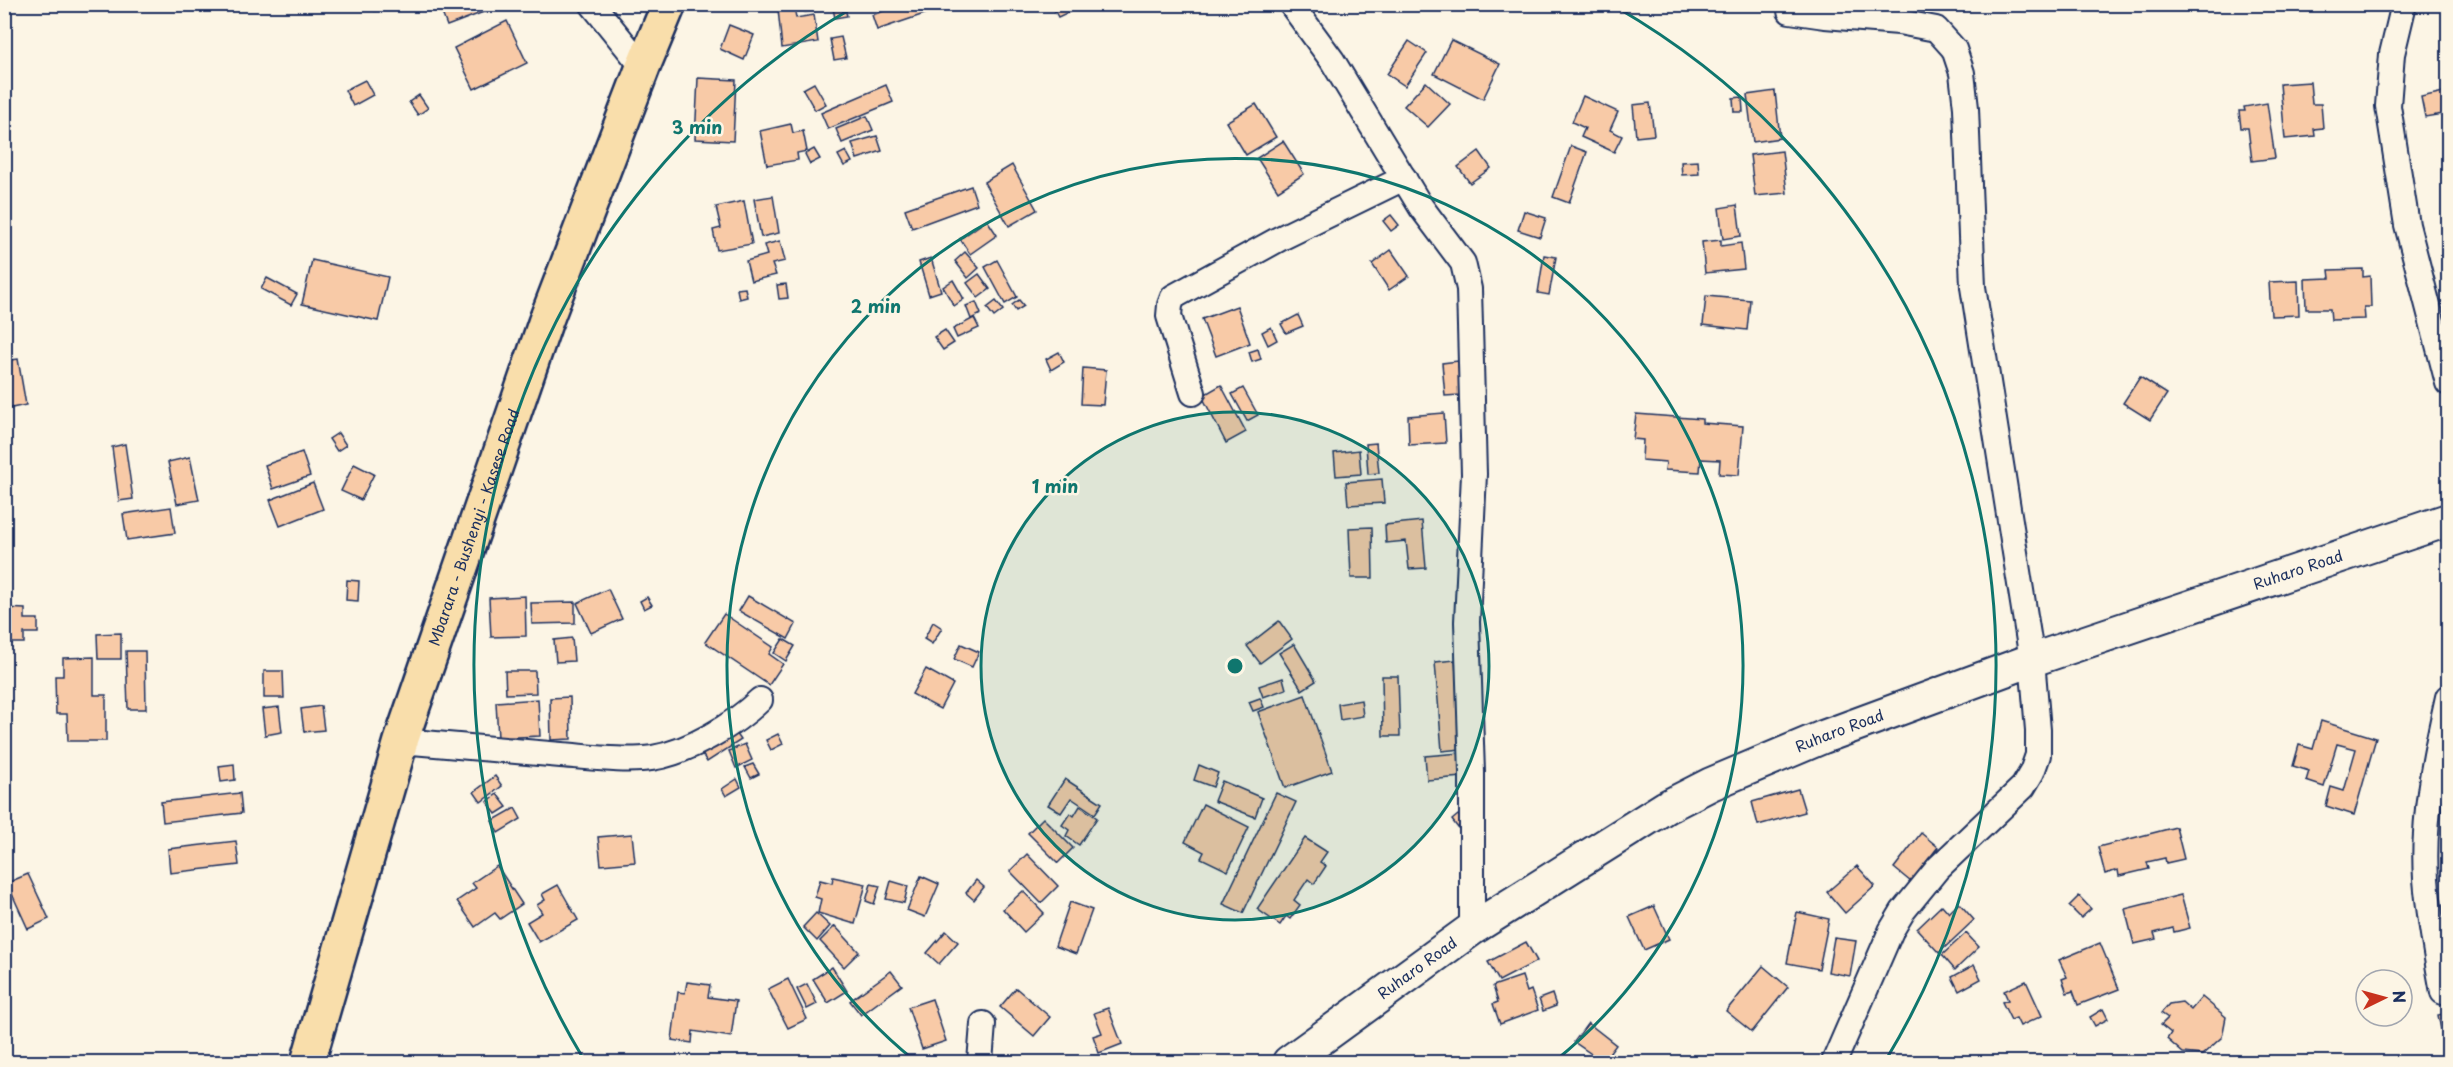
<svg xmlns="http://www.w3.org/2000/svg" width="2453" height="1067" viewBox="0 0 2453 1067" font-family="'Playpen Sans',sans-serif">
<rect width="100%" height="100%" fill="#fcf5e5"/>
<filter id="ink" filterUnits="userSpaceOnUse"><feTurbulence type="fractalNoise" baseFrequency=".0167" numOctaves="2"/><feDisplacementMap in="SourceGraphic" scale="12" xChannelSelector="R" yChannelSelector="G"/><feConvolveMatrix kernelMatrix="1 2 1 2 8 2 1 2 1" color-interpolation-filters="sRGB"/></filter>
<g filter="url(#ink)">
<g fill="#f8caa7" stroke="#1b2f5e" stroke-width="1.5">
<path d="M373,4H398L375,11Z"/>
<path d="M462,4H492L494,8L447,26L442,13Z"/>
<path d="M804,4H819L820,10L805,12Z"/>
<path d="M832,4H844L847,16L835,18Z"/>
<path d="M904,4H944L945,7L877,30L872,15Z"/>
<path d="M1051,4H1070L1073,10L1058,17Z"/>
<path d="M794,6L796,18L814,15L818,42L782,48L778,9Z"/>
<path d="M507,21L527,63L474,89L454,48Z"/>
<path d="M729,25L754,35L744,60L720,49Z"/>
<path d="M841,37L846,58L834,60L830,39Z"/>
<path d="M1451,40L1500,64L1483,99L1434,74Z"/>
<path d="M1409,41L1427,53L1405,86L1387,74Z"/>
<path d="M698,78L736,80L733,141L695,139Z"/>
<path d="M365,80L373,95L353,106L345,90Z"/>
<path d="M1426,82L1450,104L1428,127L1404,106Z"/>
<path d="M2310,82L2312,104H2321L2323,128L2314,129L2315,136L2285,139L2280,84Z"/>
<path d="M814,83L826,104L815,110L803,89Z"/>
<path d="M886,85L893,102L828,129L821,113Z"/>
<path d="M1775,91L1780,138L1753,142L1747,95Z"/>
<path d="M2448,91V113L2425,117L2421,97Z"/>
<path d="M419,95L428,108L418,115L409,102Z"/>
<path d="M1583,96L1618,112L1610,130L1622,136L1614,152L1581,137L1585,128L1572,122Z"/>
<path d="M1742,97L1743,112H1734L1733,98Z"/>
<path d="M1650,103L1654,135L1636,137L1633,105Z"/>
<path d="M2267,103L2275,158L2252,161L2248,128H2241L2239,111H2245L2244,107Z"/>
<path d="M1256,104L1276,137L1246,155L1226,122Z"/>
<path d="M867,116L873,130L842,143L836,129Z"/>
<path d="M791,124L793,133L803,131L807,151L797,153L798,160L767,165L760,131Z"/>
<path d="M877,136L882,151L857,159L852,143Z"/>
<path d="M1283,141L1304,174L1278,191L1257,158Z"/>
<path d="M1571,146L1587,152L1569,203L1553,197Z"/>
<path d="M814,149L820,159L810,164L805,154Z"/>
<path d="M846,151L852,162L844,166L838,155Z"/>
<path d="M1479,151L1491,168L1470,183L1458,167Z"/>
<path d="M1782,151L1787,193L1755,196L1750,155Z"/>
<path d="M1698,161L1699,174L1682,175L1681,162Z"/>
<path d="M1012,165L1037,210L1009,226L984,182Z"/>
<path d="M971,186L977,204L912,228L905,209Z"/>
<path d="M773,196L779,233L761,237L754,199Z"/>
<path d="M744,201L752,244L717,250L713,230L721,228L716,207Z"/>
<path d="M1737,205L1741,236L1723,239L1719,208Z"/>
<path d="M1524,211L1546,218L1540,237L1518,230Z"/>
<path d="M1391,215L1399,225L1391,231L1383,221Z"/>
<path d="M987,220L997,235L970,254L960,239Z"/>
<path d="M1721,240V246L1741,243L1744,269L1705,273L1702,242Z"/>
<path d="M780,241L785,261L772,264L776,275L751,281L746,261L767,255L764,245Z"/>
<path d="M1391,250L1409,276L1389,290L1372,264Z"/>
<path d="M965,252L979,268L968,278L955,261Z"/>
<path d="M1544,255L1556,257L1549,295L1538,293Z"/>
<path d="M931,258L941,291L929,295L919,262Z"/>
<path d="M312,260L388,277L378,321L302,304Z"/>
<path d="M997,260L1017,297L1005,304L985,267Z"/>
<path d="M2363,269V277L2370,276L2371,307H2364L2365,319L2331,320L2330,309H2306L2305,279L2330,278L2329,270Z"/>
<path d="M979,274L990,289L978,298L967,283Z"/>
<path d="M267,278L297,294L291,305L261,289Z"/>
<path d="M953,280L964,299L954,306L943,287Z"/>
<path d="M2298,281L2299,315L2271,316L2269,282Z"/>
<path d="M786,284L788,298L779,299L777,285Z"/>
<path d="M745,288L747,297L739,299L737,289Z"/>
<path d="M1706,296L1750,300L1747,330L1703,325Z"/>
<path d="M1019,300L1024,306L1016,311L1012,305Z"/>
<path d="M996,301L1003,310L994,317L987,308Z"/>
<path d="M976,302L981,314L971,319L966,306Z"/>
<path d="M1237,306L1250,343L1216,356L1202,319Z"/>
<path d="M1298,315L1303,326L1286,333L1281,324Z"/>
<path d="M974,318L979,328L957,338L953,329Z"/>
<path d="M1271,327L1277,340L1268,345L1262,332Z"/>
<path d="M945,330L954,343L943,350L934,337Z"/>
<path d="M1258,349L1261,359L1252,362L1249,352Z"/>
<path d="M1059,352L1064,362L1051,370L1046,359Z"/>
<path d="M18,359L26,405L7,409L4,395V361Z"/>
<path d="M1458,361L1460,395L1445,396L1442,363Z"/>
<path d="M1083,368L1106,370L1103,405L1081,404Z"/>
<path d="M2140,377L2167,394L2150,420L2123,403Z"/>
<path d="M1221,385L1246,432L1226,443L1202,396Z"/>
<path d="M1243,388L1258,415L1247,421L1232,394Z"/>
<path d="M1444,413L1446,443L1409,445L1408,416Z"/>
<path d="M1636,414L1702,419V423L1743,426L1739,475L1719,474L1720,460L1701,459L1700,472L1665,470L1666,462L1642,460L1643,440L1633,439Z"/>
<path d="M338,433L346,445L337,451L329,439Z"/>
<path d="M1376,443L1379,473L1368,474L1366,444Z"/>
<path d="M125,444L133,499L119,501L112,447Z"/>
<path d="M1359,450L1361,474L1336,476L1334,453Z"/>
<path d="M302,452L310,476L273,489L265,465Z"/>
<path d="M190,457L199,500L177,504L168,462Z"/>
<path d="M354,464L374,474L361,500L341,491Z"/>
<path d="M1382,479L1384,503L1348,505L1346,482Z"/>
<path d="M313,483L323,509L280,526L270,500Z"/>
<path d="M171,507L175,533L127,540L123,514Z"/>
<path d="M1422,521L1426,568L1409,569L1406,541L1386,543L1385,525Z"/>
<path d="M1372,527L1373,578H1351L1349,528Z"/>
<path d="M347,580L359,581L358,601L346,600Z"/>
<path d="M608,589L622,619L591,633L577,603Z"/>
<path d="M525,596L526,636L491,637L489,598Z"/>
<path d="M748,596L796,624L788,639L739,611Z"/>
<path d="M647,597L652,605L644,609L640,601Z"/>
<path d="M575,602V623L532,624L531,603Z"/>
<path d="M4,608L25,609V619H38V633H24V643H4Z"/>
<path d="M724,614L773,647L769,654L783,664L769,685L705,642Z"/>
<path d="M1279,621L1292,639L1260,663L1247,646Z"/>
<path d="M933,622L942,628L932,644L924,639Z"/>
<path d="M121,633V659H98L97,634Z"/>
<path d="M572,638L574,661L556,662L554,640Z"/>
<path d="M783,639L795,646L786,661L774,653Z"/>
<path d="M961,644L979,652L972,667L954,659Z"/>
<path d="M1294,644L1316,681L1302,690L1279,653Z"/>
<path d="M126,651H145L146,709H128Z"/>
<path d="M94,657V695H106V741H68L67,714H56L55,676H63V658Z"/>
<path d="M1455,660L1461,749L1442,751L1435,662Z"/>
<path d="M926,669L953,684L940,709L912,694Z"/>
<path d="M264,671H283L284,698H264Z"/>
<path d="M505,671H535L536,693L506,694Z"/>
<path d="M1382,676H1398L1400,736H1383Z"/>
<path d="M1283,678L1286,689L1263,697L1259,686Z"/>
<path d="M1305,695L1332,771L1285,788L1258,712Z"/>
<path d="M570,697L571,739L551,740L550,698Z"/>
<path d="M1260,698L1264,707L1253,711L1249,702Z"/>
<path d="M538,699L540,736L498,738L496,702Z"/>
<path d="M1361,700L1363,716L1340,720L1338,704Z"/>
<path d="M321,706L324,730L304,732L301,709Z"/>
<path d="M279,707L282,732L265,735L262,709Z"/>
<path d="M2321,721L2376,738L2354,815L2326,806L2331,787L2344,791L2356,749L2337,744L2324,787L2306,781L2309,771L2293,766L2299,745L2313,749Z"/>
<path d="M732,727L741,740L707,762L699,749Z"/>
<path d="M778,734L783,744L771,750L766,740Z"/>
<path d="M745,744L752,760L736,768L729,751Z"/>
<path d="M1460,753L1462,777L1427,780L1425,756Z"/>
<path d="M234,764L235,780L221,782L219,766Z"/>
<path d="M753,764L759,774L751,778L745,767Z"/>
<path d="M1199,765L1218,773L1213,787L1194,780Z"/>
<path d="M495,776L502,786L481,802L474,792Z"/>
<path d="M737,779L741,787L726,796L722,789Z"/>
<path d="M1065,779L1102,803L1095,814L1071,798L1061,813L1048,805Z"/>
<path d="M1222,781L1262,798L1255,817L1214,801Z"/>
<path d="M1798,789L1805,812L1758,825L1752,802Z"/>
<path d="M240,793L242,813L163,822L161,802Z"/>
<path d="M1276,793L1296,802L1243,913L1223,904Z"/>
<path d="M497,794L507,807L496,814L487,802Z"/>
<path d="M1203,804L1249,827L1228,871L1201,858L1204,852L1185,842Z"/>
<path d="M1080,806L1097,818L1079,845L1066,836L1069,830L1062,825L1070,813L1074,816Z"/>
<path d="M515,808L521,819L498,833L492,821Z"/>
<path d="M1464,810L1471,818L1458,828L1452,820Z"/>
<path d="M1043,818L1073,848L1058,863L1028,833Z"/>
<path d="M2176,827L2184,859L2166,863L2165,858L2147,862L2149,869L2119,876L2118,870L2105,874L2098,847Z"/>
<path d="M1921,833L1938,847L1911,882L1894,868Z"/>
<path d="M632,834L635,862L601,865L598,837Z"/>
<path d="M1305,838L1327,852L1320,862L1326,866L1314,884L1308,879L1294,900L1300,905L1290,919L1286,916L1280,925L1257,909Z"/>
<path d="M236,841L239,865L170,873L168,849Z"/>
<path d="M1027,854L1058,886L1041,903L1010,871Z"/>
<path d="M497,866L522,904L500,919L495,913L475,927L457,901L476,888L472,883Z"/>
<path d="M1857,866L1875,886L1845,913L1827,892Z"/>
<path d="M28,874L49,919L28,929L7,883Z"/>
<path d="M921,876L939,884L925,917L907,910Z"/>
<path d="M833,877L866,884L855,924L818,913L821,899L815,897L820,880L832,883Z"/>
<path d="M976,880L984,887L974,900L966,893Z"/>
<path d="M891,881L908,886L904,903L886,899Z"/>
<path d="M871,884L880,886L874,904L866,901Z"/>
<path d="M558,885L578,920L539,942L527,922L542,913L537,905L545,900L542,894Z"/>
<path d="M1023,891L1044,913L1024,932L1003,909Z"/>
<path d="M2181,895L2190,928L2174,932L2173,928L2154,933L2156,939L2134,944L2125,909Z"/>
<path d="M2079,896L2091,909L2081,918L2069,906Z"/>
<path d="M1070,902L1092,910L1076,954L1055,946Z"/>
<path d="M1959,903L1974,920L1939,953L1917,929L1942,905L1949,913Z"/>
<path d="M1654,906L1669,939L1644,950L1629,917Z"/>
<path d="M1797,912L1829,919L1819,969L1787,963Z"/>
<path d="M816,913L830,926L817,941L803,927Z"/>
<path d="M835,926L859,952L844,967L820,941Z"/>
<path d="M946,931L958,942L939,964L927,953Z"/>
<path d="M1966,933L1979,947L1955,970L1942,955Z"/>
<path d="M1834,938L1856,941L1850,976L1828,972Z"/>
<path d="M1526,942L1537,961L1499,981L1488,962Z"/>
<path d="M2100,943L2119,989L2078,1005L2073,991L2067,993L2062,979L2067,977L2059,960Z"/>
<path d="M1974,965L1981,979L1959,991L1952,977Z"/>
<path d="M1763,966L1788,987L1752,1032L1726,1011Z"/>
<path d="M832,967L847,991L828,1003L813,979Z"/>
<path d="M891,971L902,985L861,1015L850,1001Z"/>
<path d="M1522,976L1527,992L1531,990L1538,1010L1500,1024L1493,1004L1498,1002L1493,986Z"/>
<path d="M788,979L807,1019L788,1028L768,989Z"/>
<path d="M2026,981L2042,1016L2020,1026L2016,1018L2011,1020L2002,1002L2008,1000L2004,991Z"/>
<path d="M687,982L710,985L708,997L736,1001L731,1037L693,1031L692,1043L672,1040L678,992L685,993Z"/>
<path d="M807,984L817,1004L807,1009L797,989Z"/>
<path d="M1016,988L1050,1017L1034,1036L1000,1007Z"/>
<path d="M1552,994L1556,1006L1543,1011L1539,999Z"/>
<path d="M2202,997L2226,1017L2222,1037L2202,1055L2183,1053L2167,1039L2171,1033L2161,1025L2168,1018L2161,1013L2169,1004L2182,1002L2191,1010Z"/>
<path d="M932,999L946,1041L922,1049L908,1007Z"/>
<path d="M1108,1008L1122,1044L1099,1053L1093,1036L1102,1033L1094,1013Z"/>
<path d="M2103,1009L2108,1019L2095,1026L2090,1017Z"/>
<path d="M2448,1013V1062L2438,1015Z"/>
<path d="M1588,1023L1616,1045L1603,1062L1574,1042Z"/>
</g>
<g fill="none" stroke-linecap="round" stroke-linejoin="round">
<defs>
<g id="minor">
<path d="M592,4L643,67"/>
<path d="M1291,4L1332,60L1421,207L1463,263L1469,289L1474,474L1467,622L1472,773V929"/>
<path d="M2404,4L2392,54L2388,106L2407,225L2448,383"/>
<path d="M1790,11L1825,16L1899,22L1936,29L1954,49L1962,73L1966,108L1973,287L2032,660L2038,730V755L2032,772L2023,787L1938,868L1903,911L1891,931L1834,1062"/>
<path d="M1193,393L1169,316L1170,305L1173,297L1279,239L1404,178"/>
<path d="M401,741C454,746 508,750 561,755C589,757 625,762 652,758C689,752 734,725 760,700"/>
<path d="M2443,992C2436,954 2429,917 2426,879C2422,819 2435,755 2448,697"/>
<path d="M980,1062L983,1024"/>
</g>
<g id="tertiary">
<path id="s1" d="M1289,1062L1472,929L1666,807L1711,784L1823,737L2032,660L2448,520"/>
</g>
<g id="primary">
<path id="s2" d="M308,1062L401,741L545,323L643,67L669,4"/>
</g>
</defs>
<use href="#minor" stroke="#1b2f5e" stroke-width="28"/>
<use href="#tertiary" stroke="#1b2f5e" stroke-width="36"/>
<use href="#primary" stroke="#1b2f5e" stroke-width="38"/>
<use href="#minor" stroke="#fcf5e5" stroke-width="24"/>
<use href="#tertiary" stroke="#fcf5e5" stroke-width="32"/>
<use href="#primary" stroke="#f9deab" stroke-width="33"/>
</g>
</g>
<circle cx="1235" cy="666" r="254" fill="#0f766e" fill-opacity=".12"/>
<g fill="none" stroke="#0f766e" stroke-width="3">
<circle cx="1235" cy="666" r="254"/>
<path d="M915 1061A508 508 0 1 1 1555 1061"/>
<path d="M583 1058A761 761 0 0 1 854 7M1616 7A761 761 0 0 1 1887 1058"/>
</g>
<g text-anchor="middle" stroke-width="5" stroke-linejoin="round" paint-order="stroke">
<g font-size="15" fill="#1b2f5e" stroke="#fcf5e5">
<text dy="5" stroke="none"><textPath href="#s2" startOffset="560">Mbarara - Bushenyi - Kasese Road</textPath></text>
<text dy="5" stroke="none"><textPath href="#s1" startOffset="1131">Ruharo Road</textPath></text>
<text dy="5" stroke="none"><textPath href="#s1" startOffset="645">Ruharo Road</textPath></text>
<text dy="5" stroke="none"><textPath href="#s1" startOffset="159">Ruharo Road</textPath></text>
</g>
</g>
<circle cx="1235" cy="666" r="9" fill="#0f766e" stroke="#fcf5e5" stroke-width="3"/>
<g font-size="18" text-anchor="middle" font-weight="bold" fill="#0f766e" stroke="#fcf5e5" stroke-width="5" stroke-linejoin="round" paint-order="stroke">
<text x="697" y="134">3 min</text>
<text x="876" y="313">2 min</text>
<text x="1055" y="493">1 min</text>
</g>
<rect width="2453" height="1067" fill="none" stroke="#fcf5e5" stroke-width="24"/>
<rect x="12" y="12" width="2429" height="1043" fill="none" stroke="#1b2f5e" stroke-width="2" filter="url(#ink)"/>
<g transform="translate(2384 998) rotate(85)"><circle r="28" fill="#fcf5e5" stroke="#a2a6af" stroke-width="1.5"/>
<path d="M0-4.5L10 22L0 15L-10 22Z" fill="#c8321e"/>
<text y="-9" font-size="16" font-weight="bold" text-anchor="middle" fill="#1b2f5e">N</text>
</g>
</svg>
